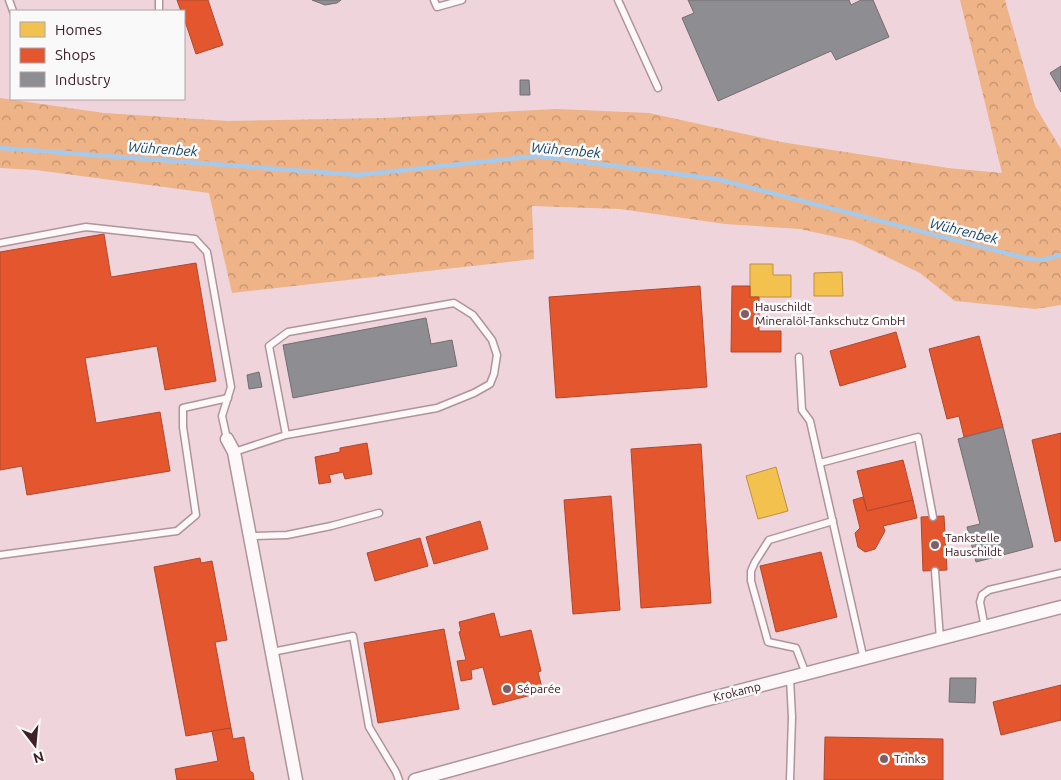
<svg xmlns="http://www.w3.org/2000/svg" width="1061" height="780" viewBox="0 0 1061 780" font-family="Ubuntu,sans-serif">
<defs>
<pattern id="forest-crowns" width="20" height="18" patternUnits="userSpaceOnUse" patternTransform="scale(1.25)"><rect width="20" height="18" fill="#eeb387"/><path d="M2 6a3 3 0 1 1 6 0M12 15a3 3 0 1 1 6 0" fill="none" stroke="#c2916e"/></pattern>
</defs>
<rect width="100%" height="100%" fill="#efd4db"/>
<path fill="url(#forest-crowns)" d="M960,0H1005L1035,106L1061,149V305L1035,309L955,301L920,273L854,241L800,229L725,224L620,209L532,206L534,259L232,293L209,193L36,170L0,168V98L104,113L228,121L383,118L556,109L649,113L781,142L948,168L1002,173Z"/>
<g fill="#f2c14e" stroke="#bc9143">
<path d="M750,264H773V275H791V297H750Z"/>
<path d="M842,272L843,296H814V273Z"/>
<path d="M776,467L788,511L758,519L746,476Z"/>
</g>
<g fill="#e4572e" stroke="#b2462c">
<path d="M177,0H208L223,45L196,54L184,18V11H181Z"/>
<path d="M104,234L111,277L196,263L216,381L165,390L157,346L85,358L96,423L160,412L170,471L27,495L22,466L0,470V252Z"/>
<path d="M700,286L707,387L556,398L549,297Z"/>
<path d="M732,286H750V297H759V331H781V352H731Z"/>
<path d="M896,332L906,367L840,386L830,351Z"/>
<path d="M979,336L1003,427L964,437L959,416L947,419L929,349Z"/>
<path d="M1061,433V540L1055,542L1032,440Z"/>
<path d="M367,443L372,474L345,479L343,472L329,475L331,482L319,484L315,457L340,452V448Z"/>
<path d="M701,444L711,603L641,608L631,449Z"/>
<path d="M903,460L913,500L867,511L857,471Z"/>
<path d="M611,496L620,610L573,614L564,500Z"/>
<path d="M863,497L867,511L913,500L917,518L883,526L885,531L875,549L865,552L858,547L855,533L860,528L853,500Z"/>
<path d="M944,516L947,570L923,571L921,517Z"/>
<path d="M480,521L488,549L434,564L426,537Z"/>
<path d="M420,538L428,566L375,581L367,553Z"/>
<path d="M821,552L837,617L776,632L760,566Z"/>
<path d="M200,558L201,563L212,561L227,640L215,642L231,728L186,736L154,567Z"/>
<path d="M494,613L500,637L531,630L541,671L538,672L543,692L493,705L483,667L471,670L472,679L461,681L457,661L466,660L459,632L461,631L459,622Z"/>
<path d="M444,629L459,709L378,723L364,643Z"/>
<path d="M1061,685V720L1001,735L993,702Z"/>
<path d="M231,728L233,739L244,737L250,771L253,773L254,780H177L175,769L218,761L212,731Z"/>
<path d="M825,737L943,739V780H824Z"/>
</g>
<g fill="#8d8d92" stroke="#766c72">
<path d="M312,0H341L337,3L325,5Z"/>
<path d="M688,0H849L851,5L861,0H873L889,37L836,60L831,51L718,101L682,18L694,13Z"/>
<path d="M1061,66V92L1050,73Z"/>
<path d="M520,80H529L530,95H520Z"/>
<path d="M426,318L431,344L452,340L457,366L293,398L283,345Z"/>
<path d="M259,372L262,387L249,389L247,375Z"/>
<path d="M1003,427L1033,547L976,562L967,527L980,524L958,439Z"/>
<path d="M950,678H976L975,703L949,702Z"/>
</g>
<g fill="none" stroke-linecap="round" stroke-linejoin="round">
<path stroke="#a8caea" stroke-width="4.5" d="M0,148L358,175L537,156L716,179L1025,258L1042,260L1061,255"/>
<defs>
<g id="lane">
<path d="M9,0L13,11"/>
<path d="M159,0V11"/>
<path d="M434,0L437,7L462,0"/>
<path d="M618,0L658,88"/>
<path d="M0,243L86,227L195,239L207,252L231,387L222,416L227,439"/>
<path d="M799,357L802,410L810,421L864,660"/>
<path d="M234,452L286,435L437,408L474,393L490,384L494,374L497,355L492,340L473,315L454,303L288,332L269,346L286,435"/>
<path d="M820,463L918,437L933,517"/>
<path d="M250,536L287,535L331,526L379,513"/>
<path d="M0,555L177,531L196,515L183,427V408L228,398"/>
<path d="M935,571L940,639"/>
<path d="M985,628L980,602L982,595L989,590L1061,573"/>
<path d="M272,652L353,636L369,727L396,772L399,780"/>
<path d="M806,674L796,648L768,642L751,581V571L755,562L769,540L833,521"/>
<path d="M790,780L792,717L790,679"/>
</g>
<g id="street">
<path d="M227,439L234,452L296,780"/>
<path d="M415,780L701,701L1061,607"/>
</g>
</defs>
<use href="#lane" stroke="#ae949b" stroke-width="9"/>
<use href="#street" stroke="#ae949b" stroke-width="15"/>
<use href="#lane" stroke="#fdf9fa" stroke-width="6"/>
<use href="#street" stroke="#fdf9fa" stroke-width="12"/>
</g>
<g fill="#7d5f67" stroke="#f9f9f9" stroke-width="2">
<circle cx="745" cy="314" r="5"/>
<circle cx="935" cy="545" r="5"/>
<circle cx="507" cy="689" r="5"/>
<circle cx="884" cy="759" r="5"/>
</g>
<g text-anchor="middle" stroke-width="5" stroke-linejoin="round" paint-order="stroke">
<g font-size="12" fill="#3f2029" stroke="#f9f9f9" text-anchor="start">
<text x="755" y="311">Hauschildt<tspan x="755" dy="14">Mineralöl-Tankschutz GmbH</tspan></text>
<text x="945" y="542">Tankstelle<tspan x="945" dy="14">Hauschildt</tspan></text>
<text x="517" y="693">Séparée</text>
<text x="894" y="763">Trinks</text>
</g>
<g font-size="12" fill="#3f2029" stroke="#f9f9f9">
<text transform="translate(737 692) rotate(-14)" y="4">Krokamp</text>
</g>
<g font-size="14" font-style="italic" fill="#1a4563" stroke="#f9f9f9">
<text transform="translate(163 149) rotate(4)" y="5">Wührenbek</text>
<text transform="translate(566 150) rotate(5)" y="5">Wührenbek</text>
<text transform="translate(964 231) rotate(14)" y="5">Wührenbek</text>
</g>
</g>
<rect x="10" y="10" width="175" height="90" fill="#f9f9f9" stroke="#afa2a6"/>
<rect x="20" y="22" width="25" height="15" fill="#f2c14e" stroke="#afa2a6"/>
<text x="55" y="35" font-size="15" fill="#3f2029">Homes</text>
<rect x="20" y="48" width="25" height="15" fill="#e4572e" stroke="#afa2a6"/>
<text x="55" y="60" font-size="15" fill="#3f2029">Shops</text>
<rect x="20" y="72" width="25" height="15" fill="#8d8d92" stroke="#afa2a6"/>
<text x="55" y="85" font-size="15" fill="#3f2029">Industry</text>
<g transform="translate(35 745) rotate(164)" stroke="#f9f9f9" stroke-width="4" paint-order="stroke">
<path d="M0-4L9 19L0 12L-9 19Z" fill="#3f2029"/>
<text y="-8" font-size="14" font-weight="bold" text-anchor="middle" fill="#3f2029">N</text>
</g>
</svg>
